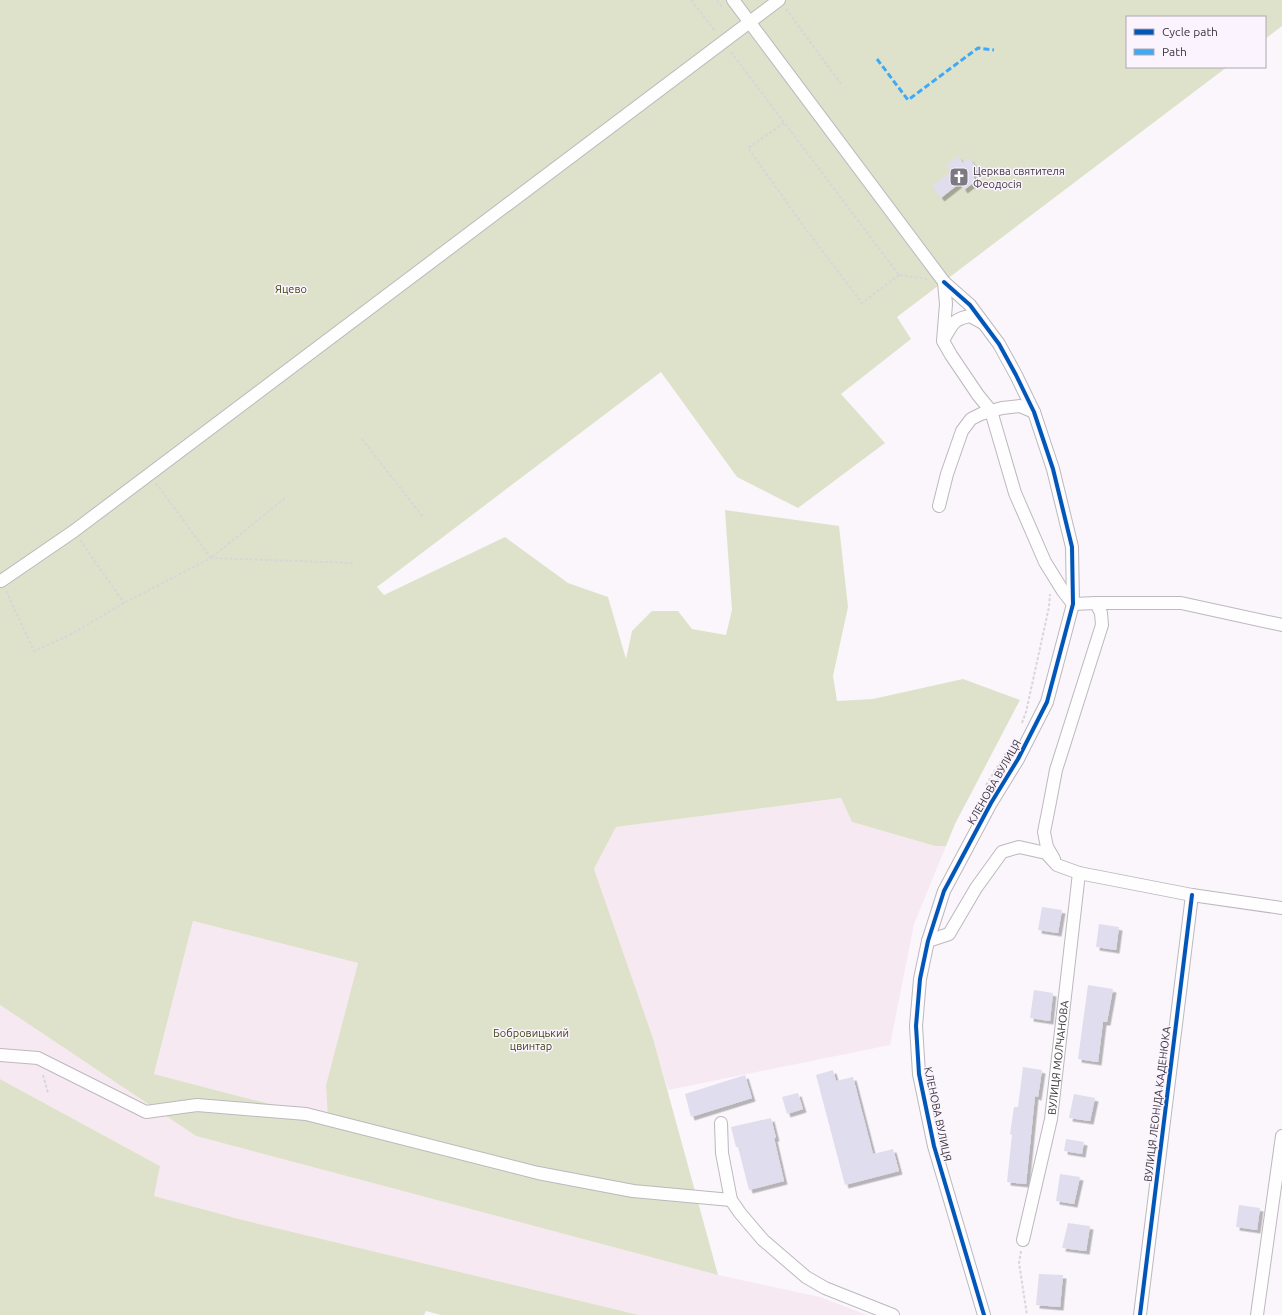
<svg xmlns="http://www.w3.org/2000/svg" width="1282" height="1315" viewBox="0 0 1282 1315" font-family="Ubuntu,sans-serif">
<defs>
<filter id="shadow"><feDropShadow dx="3.5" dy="3.5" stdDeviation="0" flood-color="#0004"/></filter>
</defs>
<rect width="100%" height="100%" fill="#faf6fb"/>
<g fill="#f7e9f2">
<path d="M841,798L852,822L935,846H946L914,924L890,1045L668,1090L653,1038L594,869L616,827Z"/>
<path d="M193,921L358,963L326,1085L329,1119L154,1074Z"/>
<path d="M0,1005L196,1136L718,1275L820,1297L867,1315H639L243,1220L153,1196L160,1166L0,1079Z"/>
</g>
<g fill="#dfe2cb" fill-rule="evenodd">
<path d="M0,0H1282V26L1265,39V17H1127V67H1227L897,317L911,339L841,394L885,443L798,508L737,477L661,372L377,587L384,595L505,537L568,583L608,597L626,659L632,631L652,611H678L692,629L726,635L732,610L725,510L839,526L848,607L833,676L837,701L873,699L963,679L1020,700L955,824L946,846H935L852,822L841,798L616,827L594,869L653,1038L718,1275L196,1136L0,1005ZM193,921L358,963L326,1085L328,1119L154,1074Z"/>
<path d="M0,1079L160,1166L154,1196L243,1220L639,1315H441L426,1311L424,1315H0Z"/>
</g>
<g fill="#e0deee" filter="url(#shadow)">
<path d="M958,156L963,163L969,158L978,169L972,174L976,181L964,190L960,183L941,198L932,186L951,172L946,165Z"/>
<path d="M1042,907L1062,910L1058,933L1038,930Z"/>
<path d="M1099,924L1119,927L1116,950L1096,947Z"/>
<path d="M1088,985L1113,989L1107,1022H1103L1098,1062L1078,1059Z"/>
<path d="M1034,990L1053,993L1050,1021L1030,1018Z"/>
<path d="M1023,1067L1042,1070L1038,1097L1035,1096L1026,1184L1007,1182L1012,1135L1010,1134L1014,1107H1018Z"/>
<path d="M833,1070L836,1081L853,1077L873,1154L893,1149L899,1171L845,1185L816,1075Z"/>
<path d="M745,1075L752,1098L691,1117L685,1094Z"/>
<path d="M798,1093L803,1109L787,1114L782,1097Z"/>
<path d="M1074,1094L1095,1098L1090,1121L1069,1118Z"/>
<path d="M771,1118L776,1138H774L784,1181L749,1190L738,1147H736L731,1127Z"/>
<path d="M1066,1139L1084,1142L1082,1154L1064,1151Z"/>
<path d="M1060,1174L1080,1177L1074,1204L1056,1201Z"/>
<path d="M1239,1205L1260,1208L1257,1230L1236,1227Z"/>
<path d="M1068,1223L1090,1226L1086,1251L1062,1248Z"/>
<path d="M1039,1274L1063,1275L1060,1307L1036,1305Z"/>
</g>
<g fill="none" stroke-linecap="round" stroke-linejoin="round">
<defs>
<g id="minor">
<path d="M733,0L944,282L970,305L999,344L1016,375L1034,412L1053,469L1072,547L1073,604L1047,702L1018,759L991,803L944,891L928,941L920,979L916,1026L919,1074L934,1146L984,1315"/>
<path d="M944,282L946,304L943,341L951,355L978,395L991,411L1015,493L1045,562L1063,591L1073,604"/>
<path d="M945,337C953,323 954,319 970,316L983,323"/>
<path d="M939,506L947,474L962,431L971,419L981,414L1002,408L1020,406L1034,412"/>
<path d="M1,581L74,531L779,0"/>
<path d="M1096,603H1181L1282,625"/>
<path d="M1054,859L1047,847L1044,832L1049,807L1056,770L1102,625L1101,613L1096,603L1073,604"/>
<path d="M928,941L949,934L976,888L1002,852L1019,847L1046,853L1057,865L1079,873L1192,895L1282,908"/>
<path d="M0,1055L38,1058L146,1112L197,1105L306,1114L538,1173L633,1191L731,1200"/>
<path d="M721,1123L722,1153L731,1200L740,1213L763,1240L806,1277L825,1288L893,1315"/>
<path id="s1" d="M1023,1240L1051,1119L1079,873"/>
<path d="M1140,1315L1192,895"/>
<path d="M1257,1315L1282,1136"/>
</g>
</defs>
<use href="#minor" stroke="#bcb8bd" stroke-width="14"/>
<g stroke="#d7d6d8" stroke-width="2" stroke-dasharray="3 2" stroke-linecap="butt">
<path d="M691,0L716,32"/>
<path d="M717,0L722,7"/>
<path d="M786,9L841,84"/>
<path d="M731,52L899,275L927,279"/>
<path d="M784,123L748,148L805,228L862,303L899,275"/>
<path d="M362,439L423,517"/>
<path d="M156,483L211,558L285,498"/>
<path d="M80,540L124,603"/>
<path d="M6,591L34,651L68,636L124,603L211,558L353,563"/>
<path d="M1022,723L1026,712L1049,607L1050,594"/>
<path d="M986,785L1008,750"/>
<path d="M43,1075L48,1093"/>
<path d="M1021,1251L1019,1263L1027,1315"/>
</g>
<use href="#minor" stroke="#fefefe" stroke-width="12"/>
<path stroke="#3fa9f5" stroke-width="3" stroke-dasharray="6 3" stroke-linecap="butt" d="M877,59L908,100L978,48L994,50"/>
<defs>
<g id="cycleway">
<path d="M944,282L970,305L999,344L1016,375L1034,412L1053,469L1072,547L1073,604L1047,702L1018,759L991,803L944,891L928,941L920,979L916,1026L919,1074L934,1146L984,1315"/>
<path d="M1140,1315L1192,895"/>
</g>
</defs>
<use href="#cycleway" stroke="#fbf3fe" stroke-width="6"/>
<use href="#cycleway" stroke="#0057b8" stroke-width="4"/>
</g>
<defs>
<symbol id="church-square" viewBox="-11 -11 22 22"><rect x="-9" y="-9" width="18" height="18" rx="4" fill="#7e7980" stroke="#fbf3fe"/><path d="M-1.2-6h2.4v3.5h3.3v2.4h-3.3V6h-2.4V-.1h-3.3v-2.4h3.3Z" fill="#fff"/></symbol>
</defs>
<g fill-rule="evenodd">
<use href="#church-square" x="948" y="166" width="22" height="22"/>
</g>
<g text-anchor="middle" stroke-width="3" stroke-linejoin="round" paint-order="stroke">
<g font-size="11" fill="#3b363d" stroke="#fbf3fe" text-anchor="start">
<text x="973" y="175">Церква святителя<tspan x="973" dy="13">Феодосія</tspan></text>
</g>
<g font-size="11" fill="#40460f" stroke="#fbf3fe">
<text x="291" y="293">Яцево</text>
<text x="531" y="1037">Бобровицький<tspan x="531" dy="13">цвинтар</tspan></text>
</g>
<g font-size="11" fill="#3b363d" stroke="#fbf3fe">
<text transform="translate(994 782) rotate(-60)" y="4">КЛЕНОВА ВУЛИЦЯ</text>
<text dy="4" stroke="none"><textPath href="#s1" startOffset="186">ВУЛИЦЯ МОЛЧАНОВА</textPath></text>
<text transform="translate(1157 1104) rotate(-83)" y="4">ВУЛИЦЯ ЛЕОНІДА КАДЕНЮКА</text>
<text transform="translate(938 1114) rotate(78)" y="4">КЛЕНОВА ВУЛИЦЯ</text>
</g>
</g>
<rect x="1126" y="16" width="140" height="52" fill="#fbf3fe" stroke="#aea7b1"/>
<rect x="1134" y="29" width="20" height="6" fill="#0057b8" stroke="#aea7b1"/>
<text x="1162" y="36" font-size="12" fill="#3b363d">Cycle path</text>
<rect x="1134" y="49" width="20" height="6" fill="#3fa9f5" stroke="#aea7b1"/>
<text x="1162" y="56" font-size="12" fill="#3b363d">Path</text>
</svg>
